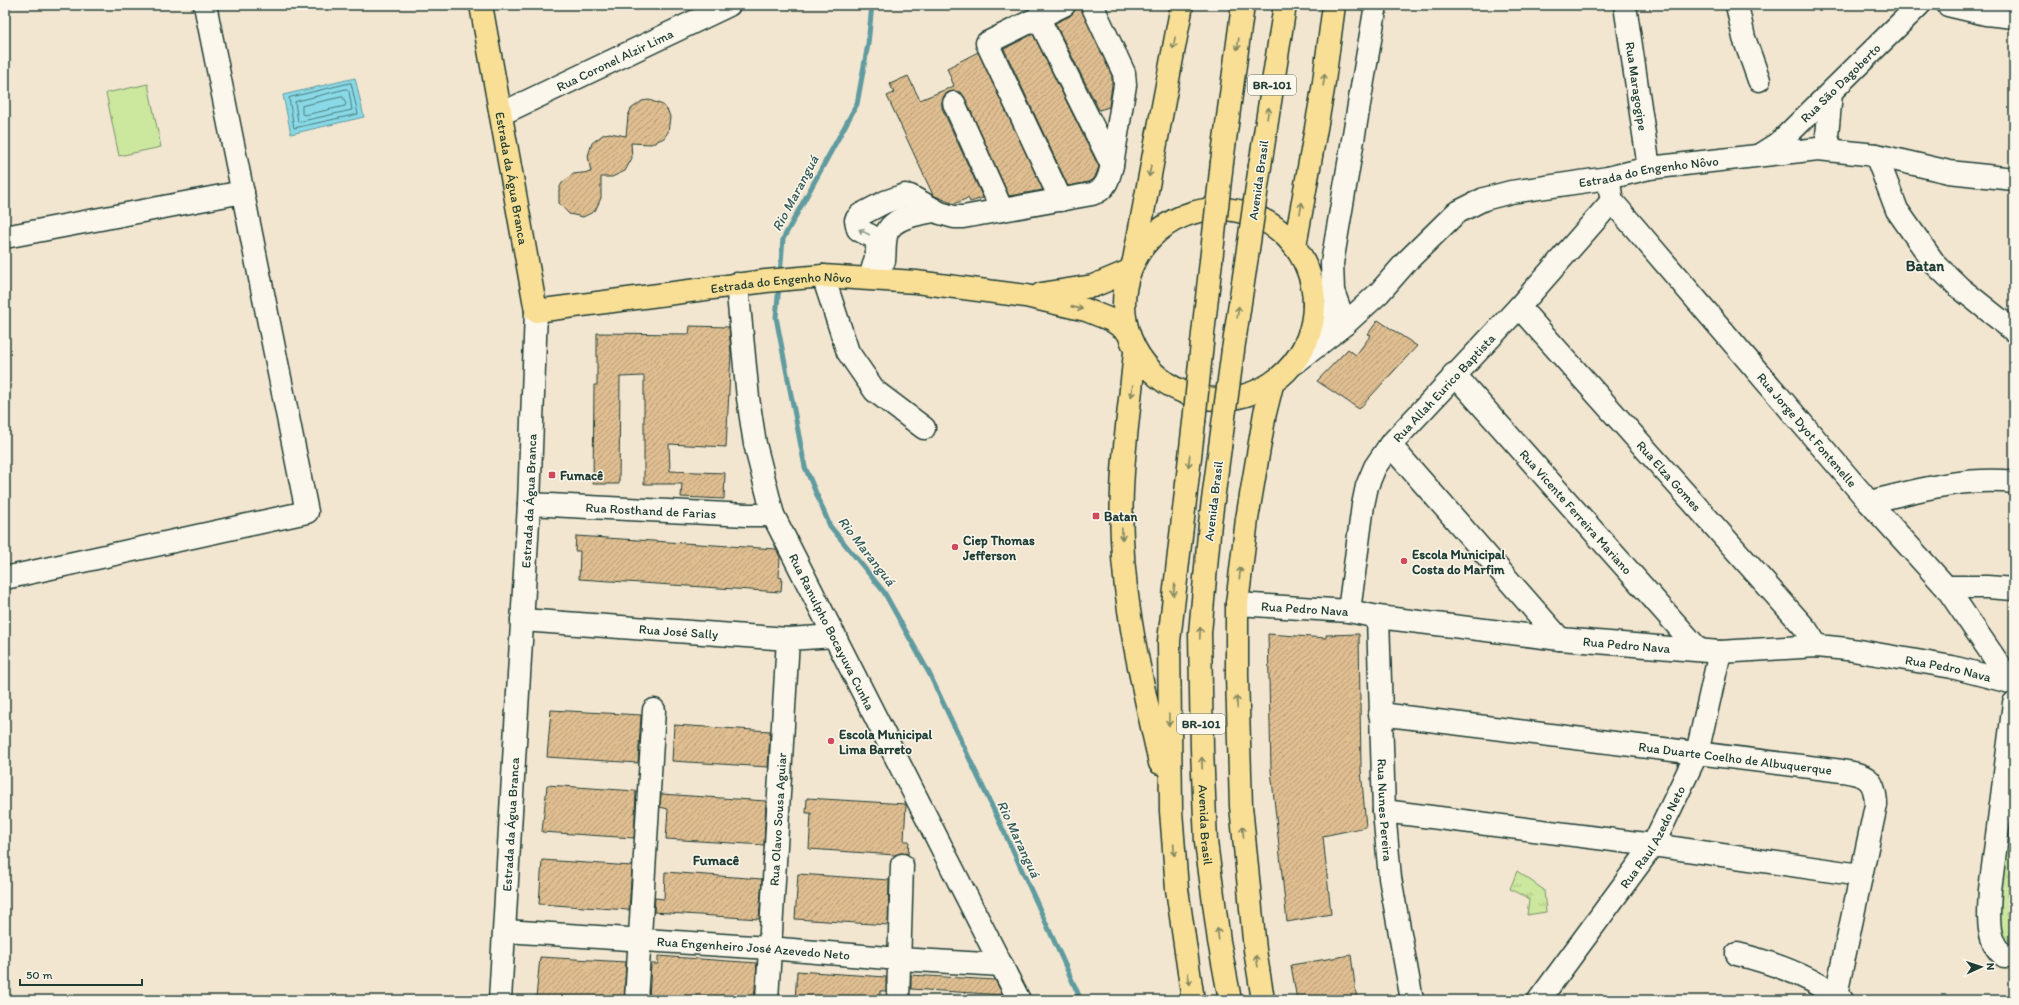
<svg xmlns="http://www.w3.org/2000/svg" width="2019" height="1005" viewBox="0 0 2019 1005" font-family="Itim,sans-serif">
<defs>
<pattern id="park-tufts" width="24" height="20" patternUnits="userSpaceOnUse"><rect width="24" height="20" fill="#cce79e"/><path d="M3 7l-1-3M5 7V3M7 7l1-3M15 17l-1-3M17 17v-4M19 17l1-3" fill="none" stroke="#afc789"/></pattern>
<pattern id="building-hatch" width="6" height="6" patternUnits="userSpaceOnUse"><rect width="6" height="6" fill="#dfbe91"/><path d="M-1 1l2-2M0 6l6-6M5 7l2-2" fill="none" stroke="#b49c77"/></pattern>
</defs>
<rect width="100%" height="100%" fill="#f3e6d1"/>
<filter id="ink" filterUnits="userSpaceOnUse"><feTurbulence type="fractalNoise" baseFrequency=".025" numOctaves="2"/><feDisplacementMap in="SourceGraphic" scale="8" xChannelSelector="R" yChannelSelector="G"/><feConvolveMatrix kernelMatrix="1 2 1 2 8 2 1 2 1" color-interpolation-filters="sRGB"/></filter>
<g filter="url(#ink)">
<path fill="#cce79e" stroke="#769269" d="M148,84L161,147L119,156L106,93Z"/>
<g fill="url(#park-tufts)" stroke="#769269">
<path d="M2014,733V948H2011L2000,940L1994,914Z"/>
<path d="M1517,871L1544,890L1546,912L1527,915L1529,899L1510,889Z"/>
</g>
<path fill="#8ad9e7" stroke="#5f9b9f" d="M355,78L364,117L291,134L283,95Z"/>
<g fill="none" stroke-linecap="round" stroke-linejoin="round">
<g stroke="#4a7b7c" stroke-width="1">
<path d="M351,83L358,114L294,128L289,98Z"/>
<path d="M347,89L349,91L352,110L298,122L295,102Z"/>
<path d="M343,97L346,104L345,106L305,115L302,114V106Z"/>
</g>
<g stroke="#5f9b9f" stroke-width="5">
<path d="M780,274L783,239L857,104L868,44L872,5"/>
<path d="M779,286L776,317L805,467L830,526L884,592L929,673L1015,855L1081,1000"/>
</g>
</g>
<g fill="url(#building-hatch)" stroke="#1f3d34">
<path d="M1080,5L1112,76V85L1109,107L1099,110L1055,23L1070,16L1074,12L1076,7Z"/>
<path d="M1033,34L1099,167L1094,179L1089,182L1068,186L1004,49Z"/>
<path d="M978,52L1043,190L1009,196L965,98L961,93L955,91L949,92L944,96L942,102V108L983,198L970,202L968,198L954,204L933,195L887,96L894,93L890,84L908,76L920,100L954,86L947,68Z"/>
<path d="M649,100L663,105L668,111L670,117L668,132L664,138L651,144L631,143L632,158L625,171L612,177H601V198L595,211L583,217L569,214L559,203V189L562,183L573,174L591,172L588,156L592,143L604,134L610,133L626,136L628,116L631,109L642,101Z"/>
<path d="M1378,320L1417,346L1359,409L1317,381L1348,349L1356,355L1371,335L1368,334Z"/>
<path d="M690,326L729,327L731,354L726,447L669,444L670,471L725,473L724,499L681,497L682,484H644V376L620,377L619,484H593L594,385H597V333L689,334Z"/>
<path d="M576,536L776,549L780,557L779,577L782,578L781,592L579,579L580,551H575Z"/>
<path d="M1268,634L1326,638V635L1359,634L1361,769L1366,827L1323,836L1331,914L1287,922L1271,770Z"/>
<path d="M551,710L641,715L638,763L547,757Z"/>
<path d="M674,725L770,731L768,767L672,761Z"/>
<path d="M547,785L636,791L634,838L542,832Z"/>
<path d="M661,794L766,801L764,845L666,839L668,809L660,807Z"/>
<path d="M807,798L906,804L904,841H909L908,854L902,853L895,855L809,849L811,813H806Z"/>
<path d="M542,860L632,866L629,910L539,904Z"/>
<path d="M665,872L762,879L759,919L654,912L655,898L664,899Z"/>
<path d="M798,874L889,880L888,925L795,919Z"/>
<path d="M1351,955L1357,1000H1297L1291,965Z"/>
<path d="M658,956L757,963L754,1000H649L651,964H658Z"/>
<path d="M540,957L626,962L624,1000L536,998Z"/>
<path d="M797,971L886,977V991H880V1000H795Z"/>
<path d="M911,975L995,980L1003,995L911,989Z"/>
</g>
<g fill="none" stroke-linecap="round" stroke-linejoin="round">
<defs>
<g id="minor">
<path id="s1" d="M1625,5L1649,168"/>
<path d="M1737,5L1744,38L1759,80"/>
<path d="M1948,5L1986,14L2014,17"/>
<path d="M1038,17L1112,165"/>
<path d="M1831,93L1827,136L1831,149"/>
<path d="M954,103L1002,210"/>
<path id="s2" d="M501,114L729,5"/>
<path id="s3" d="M1761,154L1780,142L1919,5"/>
<path d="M1876,155L1897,210L1935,264L1960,288L2014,331"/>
<path id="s4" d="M1608,178L1612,201L1869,502L1946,587L2011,682"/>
<path d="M1061,200L987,43L1064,5"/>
<path d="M5,237L243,192"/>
<path d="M884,261C885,253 884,244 886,236C890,217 919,214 934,211"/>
<path d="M823,276L848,352L875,391L924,428"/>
<path d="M870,278C872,268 882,248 874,238C870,234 862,233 858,229L856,220L860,215L885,202L905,195L910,196L940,213L954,217H963L1092,194C1106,190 1109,178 1112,165L1125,85L1124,73L1092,5"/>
<path id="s5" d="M737,284L748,398L755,444L773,515L1019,1000"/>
<path d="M1314,305L1334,332"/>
<path id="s6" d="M1519,307L1806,629L1817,646"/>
<path d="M1345,324L1333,291L1332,263L1376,5"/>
<path id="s7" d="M1295,363L1345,324L1379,293L1407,261L1456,213L1484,199L1511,192L1608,178L1649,168L1818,149L1876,155L1949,172L2014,179"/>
<path id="s8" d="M1454,374L1698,649"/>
<path d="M1390,445L1560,639"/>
<path d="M1869,502C1916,491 1965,476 2014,482"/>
<path id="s9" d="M529,504L747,515H773"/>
<path d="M5,578L307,512L205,5"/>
<path d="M1946,587H1987L2014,589"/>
<path id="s10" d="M1237,604L1349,611L1378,617L1560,639L1720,652L1817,646L1847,649L1952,667L2014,683"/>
<path id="s11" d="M1349,611L1363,505L1367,486L1375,467L1390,445L1519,307L1612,201"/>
<path id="s12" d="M1378,617L1384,811L1390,878L1412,1000"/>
<path id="s13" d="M522,620L788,639L835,636"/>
<path d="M2014,703L1990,890C1989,913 1985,940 2004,956H2014"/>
<path id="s14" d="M1380,714L1842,771C1867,775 1875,778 1876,805L1836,995"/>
<path d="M1384,811L1653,845L1860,875"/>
<path id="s15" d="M505,931L769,948L899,959L1002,965"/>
<path d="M1737,954C1774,963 1811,976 1842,1000"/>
<path id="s16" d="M500,1000L529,504L536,311"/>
<path d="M636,1000L654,710"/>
<path id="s17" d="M767,1000L788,639"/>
<path d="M898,1000L902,865"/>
<path id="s18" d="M1539,1000L1653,845L1697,753L1720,652"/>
</g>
<g id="major">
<path id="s19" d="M481,5L536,311L766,281L823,276L916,282L1026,296L1086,310L1111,320L1127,331"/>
<circle cx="1219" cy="304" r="95"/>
<path d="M1041,294L1093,286L1129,271"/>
</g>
<g id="highway">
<path d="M1222,162L1243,5"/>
<path d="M1260,166L1285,5"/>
<path d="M1295,246L1323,89L1334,5"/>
<path d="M1134,260L1182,5"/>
<path d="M1202,343L1211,261"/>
<path d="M1233,350L1247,256"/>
<path d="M1135,352C1129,414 1119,476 1122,539C1125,615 1144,690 1160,763"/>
<path id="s20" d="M1220,447L1210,523L1200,633L1202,749L1206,842L1219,941L1230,1000"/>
<path d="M1193,1000L1177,889L1171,811L1169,641L1194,422"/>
<path d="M1263,1000L1255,950L1241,806L1237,676V604L1247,519L1265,413L1272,385"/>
</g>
</defs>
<use href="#minor" stroke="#1f3d34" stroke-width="25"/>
<use href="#major" stroke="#1f3d34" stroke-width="25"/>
<use href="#highway" stroke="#1f3d34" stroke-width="25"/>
<use href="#minor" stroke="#fbf7ec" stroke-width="22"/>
<use href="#major" stroke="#f9df96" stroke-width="22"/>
<use href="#highway" stroke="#f9df96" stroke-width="22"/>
<defs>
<g id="highway-bridge">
<path d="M1247,256L1260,166"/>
<path d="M1211,261L1222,162"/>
<path d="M1194,422L1202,343"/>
<path d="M1220,447L1233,350"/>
</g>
</defs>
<use href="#highway-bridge" stroke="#1f3d34" stroke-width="25" stroke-linecap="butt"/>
<use href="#highway-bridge" stroke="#f9df96" stroke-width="22"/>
</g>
<defs><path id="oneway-shaft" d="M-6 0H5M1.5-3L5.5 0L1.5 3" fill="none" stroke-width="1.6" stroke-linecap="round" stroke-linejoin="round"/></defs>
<g stroke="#818660">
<use href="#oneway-shaft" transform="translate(1174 43) rotate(101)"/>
<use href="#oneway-shaft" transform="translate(1238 44) rotate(98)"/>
<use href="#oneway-shaft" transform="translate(1324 80) rotate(-82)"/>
<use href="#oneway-shaft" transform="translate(1268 113) rotate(-81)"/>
<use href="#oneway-shaft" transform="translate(1150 171) rotate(100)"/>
<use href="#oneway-shaft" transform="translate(1301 208) rotate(-80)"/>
<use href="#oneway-shaft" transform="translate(1077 308) rotate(13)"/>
<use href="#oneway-shaft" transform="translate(1238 312) rotate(-82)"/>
<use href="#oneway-shaft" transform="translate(1132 391) rotate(97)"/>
<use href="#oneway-shaft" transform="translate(1189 461) rotate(97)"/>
<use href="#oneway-shaft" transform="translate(1122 534) rotate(89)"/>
<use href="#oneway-shaft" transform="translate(1240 573) rotate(-83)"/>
<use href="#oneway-shaft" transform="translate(1174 590) rotate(97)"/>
<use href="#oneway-shaft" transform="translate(1200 633) rotate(-88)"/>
<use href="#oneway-shaft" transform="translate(1237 702) rotate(-92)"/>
<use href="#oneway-shaft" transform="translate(1169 720) rotate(89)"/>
<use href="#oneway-shaft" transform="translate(1202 763) rotate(-92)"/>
<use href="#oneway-shaft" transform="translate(1243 832) rotate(-96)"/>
<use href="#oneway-shaft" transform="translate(1174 850) rotate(86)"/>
<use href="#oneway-shaft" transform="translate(1218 934) rotate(-97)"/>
<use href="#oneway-shaft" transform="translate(1257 961) rotate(-99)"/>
<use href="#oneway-shaft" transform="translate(1189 979) rotate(80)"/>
</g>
<use stroke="#8d9a90" href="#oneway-shaft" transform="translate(864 232) rotate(-152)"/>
</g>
<g fill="#d1495b" stroke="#fbf7ec" stroke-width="1.5">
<rect x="548" y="471" width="8" height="8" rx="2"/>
<rect x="1092" y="512" width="8" height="8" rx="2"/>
<circle cx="955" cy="547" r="4"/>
<circle cx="1404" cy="561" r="4"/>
<circle cx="831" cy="741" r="4"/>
</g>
<g text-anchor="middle" stroke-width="3" stroke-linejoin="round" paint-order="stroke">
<g fill="#fbf7ec" stroke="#61756b" stroke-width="1">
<rect x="1248" y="75" width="48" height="20" rx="3"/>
<rect x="1177" y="714" width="48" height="20" rx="3"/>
</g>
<g font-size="12" font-weight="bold" fill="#1f3d34">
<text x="1272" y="89">BR-101</text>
<text x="1201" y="728">BR-101</text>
</g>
<g font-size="13" fill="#1f3d34" stroke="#fbf7ec">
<text dy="5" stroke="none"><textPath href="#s2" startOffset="126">Rua Coronel Alzir Lima</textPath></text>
<text dy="5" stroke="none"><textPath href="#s3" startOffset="107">Rua São Dagoberto</textPath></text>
<text dy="5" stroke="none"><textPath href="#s1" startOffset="82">Rua Maragogipe</textPath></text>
<text dy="5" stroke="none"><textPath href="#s7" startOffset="419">Estrada do Engenho Nôvo</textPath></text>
<text dy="5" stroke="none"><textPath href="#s19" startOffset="176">Estrada da Água Branca</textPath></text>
<text transform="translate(1258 180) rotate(-82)" y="5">Avenida Brasil</text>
<text dy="5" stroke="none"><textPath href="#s19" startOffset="558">Estrada do Engenho Nôvo</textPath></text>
<text dy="5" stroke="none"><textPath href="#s11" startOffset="252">Rua Allah Eurico Baptista</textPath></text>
<text dy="5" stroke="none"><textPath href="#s4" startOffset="324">Rua Jorge Dyot Fontenelle</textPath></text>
<text dy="5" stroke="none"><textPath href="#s6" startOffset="226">Rua Elza Gomes</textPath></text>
<text dy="5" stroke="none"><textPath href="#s16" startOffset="500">Estrada da Água Branca</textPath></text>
<text transform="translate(1213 501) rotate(-83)" y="5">Avenida Brasil</text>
<text dy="5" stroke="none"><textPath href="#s9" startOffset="122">Rua Rosthand de Farias</textPath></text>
<text dy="5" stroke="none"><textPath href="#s8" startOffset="184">Rua Vicente Ferreira Mariano</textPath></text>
<text dy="5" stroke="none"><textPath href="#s10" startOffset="68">Rua Pedro Nava</textPath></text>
<text dy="5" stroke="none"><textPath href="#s13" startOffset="157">Rua José Sally</textPath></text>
<text dy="5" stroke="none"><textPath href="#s5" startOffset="365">Rua Ranulpho Bocayuva Cunha</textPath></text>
<text dy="5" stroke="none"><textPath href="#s10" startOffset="392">Rua Pedro Nava</textPath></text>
<text dy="5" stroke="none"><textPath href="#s10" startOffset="716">Rua Pedro Nava</textPath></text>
<text dy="5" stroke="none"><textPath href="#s14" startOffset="358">Rua Duarte Coelho de Albuquerque</textPath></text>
<text dy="5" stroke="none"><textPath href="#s12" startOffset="193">Rua Nunes Pereira</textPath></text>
<text dy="5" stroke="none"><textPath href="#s17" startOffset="181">Rua Olavo Sousa Aguiar</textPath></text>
<text dy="5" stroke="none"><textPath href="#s16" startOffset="176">Estrada da Água Branca</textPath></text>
<text dy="5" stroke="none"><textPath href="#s20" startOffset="379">Avenida Brasil</textPath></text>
<text dy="5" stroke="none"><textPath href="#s18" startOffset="199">Rua Raul Azedo Neto</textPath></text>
<text dy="5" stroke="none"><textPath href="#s15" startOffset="249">Rua Engenheiro José Azevedo Neto</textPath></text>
</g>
<g font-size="13" font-weight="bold" fill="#1f3d34" stroke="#fbf7ec" text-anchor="start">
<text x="560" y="480">Fumacê</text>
<text x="1104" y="521">Batan</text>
<text x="963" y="545">Ciep Thomas<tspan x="963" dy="15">Jefferson</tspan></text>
<text x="1412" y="559">Escola Municipal<tspan x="1412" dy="15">Costa do Marfim</tspan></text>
<text x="839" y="739">Escola Municipal<tspan x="839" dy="15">Lima Barreto</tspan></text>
</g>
<g font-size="14" font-style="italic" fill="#345c58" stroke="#fbf7ec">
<text transform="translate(795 193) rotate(-62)" y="5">Rio Maranguá</text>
<text transform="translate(867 551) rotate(52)" y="5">Rio Maranguá</text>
<text transform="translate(1019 839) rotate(65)" y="5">Rio Maranguá</text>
</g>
<g font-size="14" font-weight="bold" fill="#1f3d34" stroke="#fbf7ec">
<text x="716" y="865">Fumacê</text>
</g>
<g font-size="15" font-weight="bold" fill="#1f3d34" stroke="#fbf7ec">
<text x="1925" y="271">Batan</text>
</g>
</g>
<rect width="2019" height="1005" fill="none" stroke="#fbf7ec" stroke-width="20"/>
<rect x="10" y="10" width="1999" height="985" fill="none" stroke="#1f3d34" stroke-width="1.5" filter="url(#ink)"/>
<g transform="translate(1981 967) rotate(87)" stroke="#fbf7ec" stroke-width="3" paint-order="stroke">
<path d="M0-3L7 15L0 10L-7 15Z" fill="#1f3d34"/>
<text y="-6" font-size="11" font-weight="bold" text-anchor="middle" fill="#1f3d34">N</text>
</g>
<path d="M20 979v6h122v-6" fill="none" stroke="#1f3d34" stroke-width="2"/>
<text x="26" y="979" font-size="12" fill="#1f3d34" stroke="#fbf7ec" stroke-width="3" paint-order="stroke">50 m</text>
</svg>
